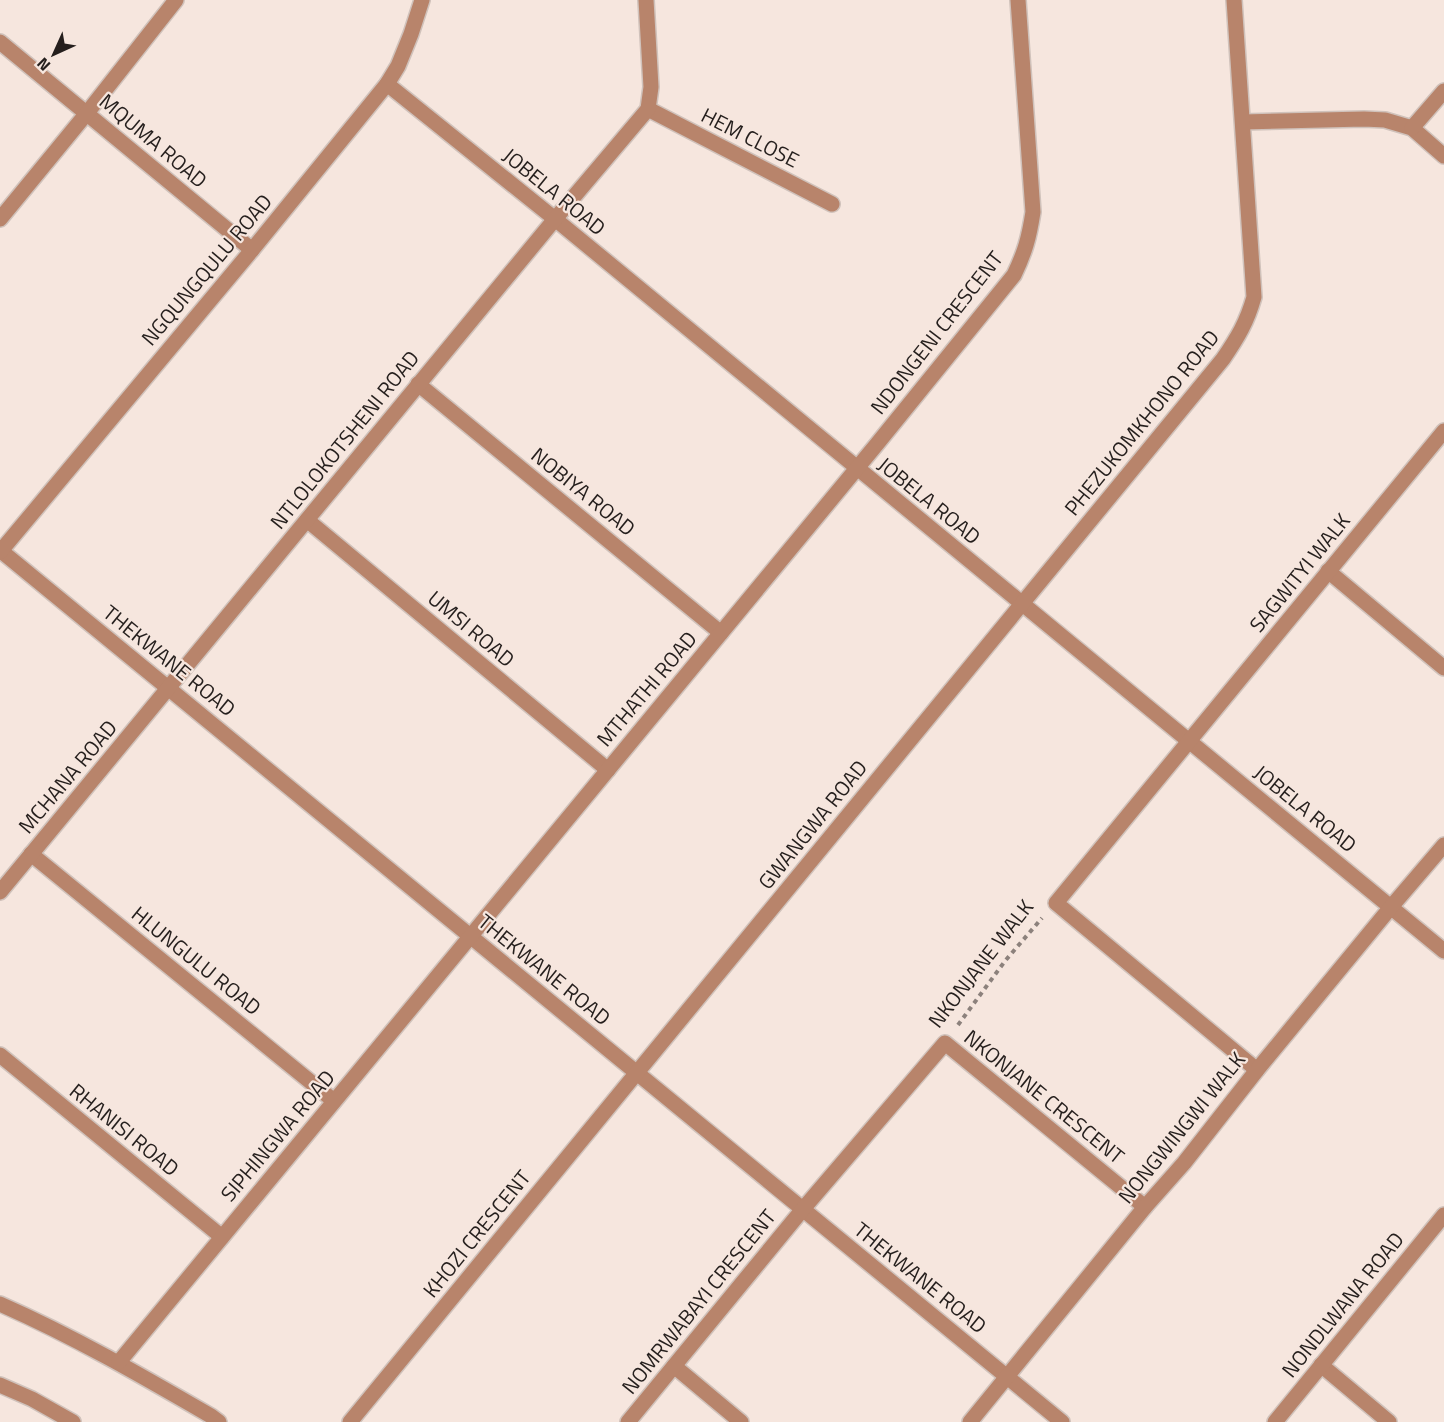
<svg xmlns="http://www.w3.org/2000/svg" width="1444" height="1422" viewBox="0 0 1444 1422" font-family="'Titillium Web',sans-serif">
<rect width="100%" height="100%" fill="#f6e6de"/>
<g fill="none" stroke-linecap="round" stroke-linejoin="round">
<defs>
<g id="minor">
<path d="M0,42L252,250"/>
<path d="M387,84L555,219L1444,951"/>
<path d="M648,109L832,204"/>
<path d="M1243,122L1364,119L1385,120L1412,128L1444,156"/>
<path d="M1412,128L1444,91"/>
<path d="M0,219L87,113L176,0"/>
<path d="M418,384L721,633"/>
<path d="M307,520L608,770"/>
<path d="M0,550L1062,1422"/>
<path d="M0,552L252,250L387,84L398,66L411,34L422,0"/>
<path d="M1328,571L1444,668"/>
<path d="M31,854L334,1101"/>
<path d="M0,892L555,219L648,109L651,87L646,0"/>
<path d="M0,1055L222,1237"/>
<path d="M1257,1070L1056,903L1444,431"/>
<path d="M0,1304C73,1336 142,1376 211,1416L219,1422"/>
<path d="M119,1362L877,444L1014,275C1025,252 1029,238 1033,212L1018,0"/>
<path d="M1321,1365L1389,1422"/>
<path d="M674,1366L741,1422"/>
<path d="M0,1385L32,1399L73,1422"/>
<path d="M350,1422L1223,359C1238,337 1247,322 1254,297L1234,0"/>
<path d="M628,1422L803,1209L945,1043L1145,1207"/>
<path d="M970,1422L1145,1207L1184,1163L1257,1070L1391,907L1444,845"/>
<path d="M1275,1422L1444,1215"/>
</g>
</defs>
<use href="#minor" stroke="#d0c2bb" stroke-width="18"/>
<path stroke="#8c817c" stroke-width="4" stroke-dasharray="4.5 4.5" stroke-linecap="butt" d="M958,1025L1005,961L1042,918"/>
<use href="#minor" stroke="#b8846b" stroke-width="15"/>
</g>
<g text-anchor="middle" stroke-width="4.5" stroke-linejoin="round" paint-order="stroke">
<g font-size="21" fill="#251f1d" stroke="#f6e6de">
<text transform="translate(750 138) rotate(27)" y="7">HEM CLOSE</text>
<text transform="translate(153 141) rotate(40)" y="7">MQUMA ROAD</text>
<text transform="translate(554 192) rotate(39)" y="7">JOBELA ROAD</text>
<text transform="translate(207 270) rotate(-50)" y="7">NGQUNGQULU ROAD</text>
<text transform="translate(937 333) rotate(-52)" y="7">NDONGENI CRESCENT</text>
<text transform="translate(1142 423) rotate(-51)" y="7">PHEZUKOMKHONO ROAD</text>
<text transform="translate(345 440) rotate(-51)" y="7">NTLOLOKOTSHENI ROAD</text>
<text transform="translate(583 492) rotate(39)" y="7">NOBIYA ROAD</text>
<text transform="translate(929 501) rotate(39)" y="7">JOBELA ROAD</text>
<text transform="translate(1300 573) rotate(-51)" y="7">SAGWITYI WALK</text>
<text transform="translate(471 629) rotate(40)" y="7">UMSI ROAD</text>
<text transform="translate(169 661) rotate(39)" y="7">THEKWANE ROAD</text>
<text transform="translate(647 689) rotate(-50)" y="7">MTHATHI ROAD</text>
<text transform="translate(68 777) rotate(-50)" y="7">MCHANA ROAD</text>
<text transform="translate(1305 809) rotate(39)" y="7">JOBELA ROAD</text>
<text transform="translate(813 825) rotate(-51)" y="7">GWANGWA ROAD</text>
<text transform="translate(196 961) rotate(39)" y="7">HLUNGULU ROAD</text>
<text transform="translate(981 964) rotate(-52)" y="7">NKONJANE WALK</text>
<text transform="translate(544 970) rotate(39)" y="7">THEKWANE ROAD</text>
<text transform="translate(1044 1097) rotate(39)" y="7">NKONJANE CRESCENT</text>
<text transform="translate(1182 1128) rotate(-51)" y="7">NONGWINGWI WALK</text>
<text transform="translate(124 1130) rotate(39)" y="7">RHANISI ROAD</text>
<text transform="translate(278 1136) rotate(-50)" y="7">SIPHINGWA ROAD</text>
<text transform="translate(477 1234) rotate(-51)" y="7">KHOZI CRESCENT</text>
<text transform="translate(920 1278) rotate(39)" y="7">THEKWANE ROAD</text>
<text transform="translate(699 1302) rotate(-51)" y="7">NOMRWABAYI CRESCENT</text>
<text transform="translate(1343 1305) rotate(-51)" y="7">NONDLWANA ROAD</text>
</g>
</g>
<g transform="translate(54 54) rotate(225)" stroke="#f6e6de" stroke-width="4.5" paint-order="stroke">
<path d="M0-4.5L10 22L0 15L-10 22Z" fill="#251f1d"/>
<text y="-9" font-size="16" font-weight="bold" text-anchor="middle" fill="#251f1d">N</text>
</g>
</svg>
